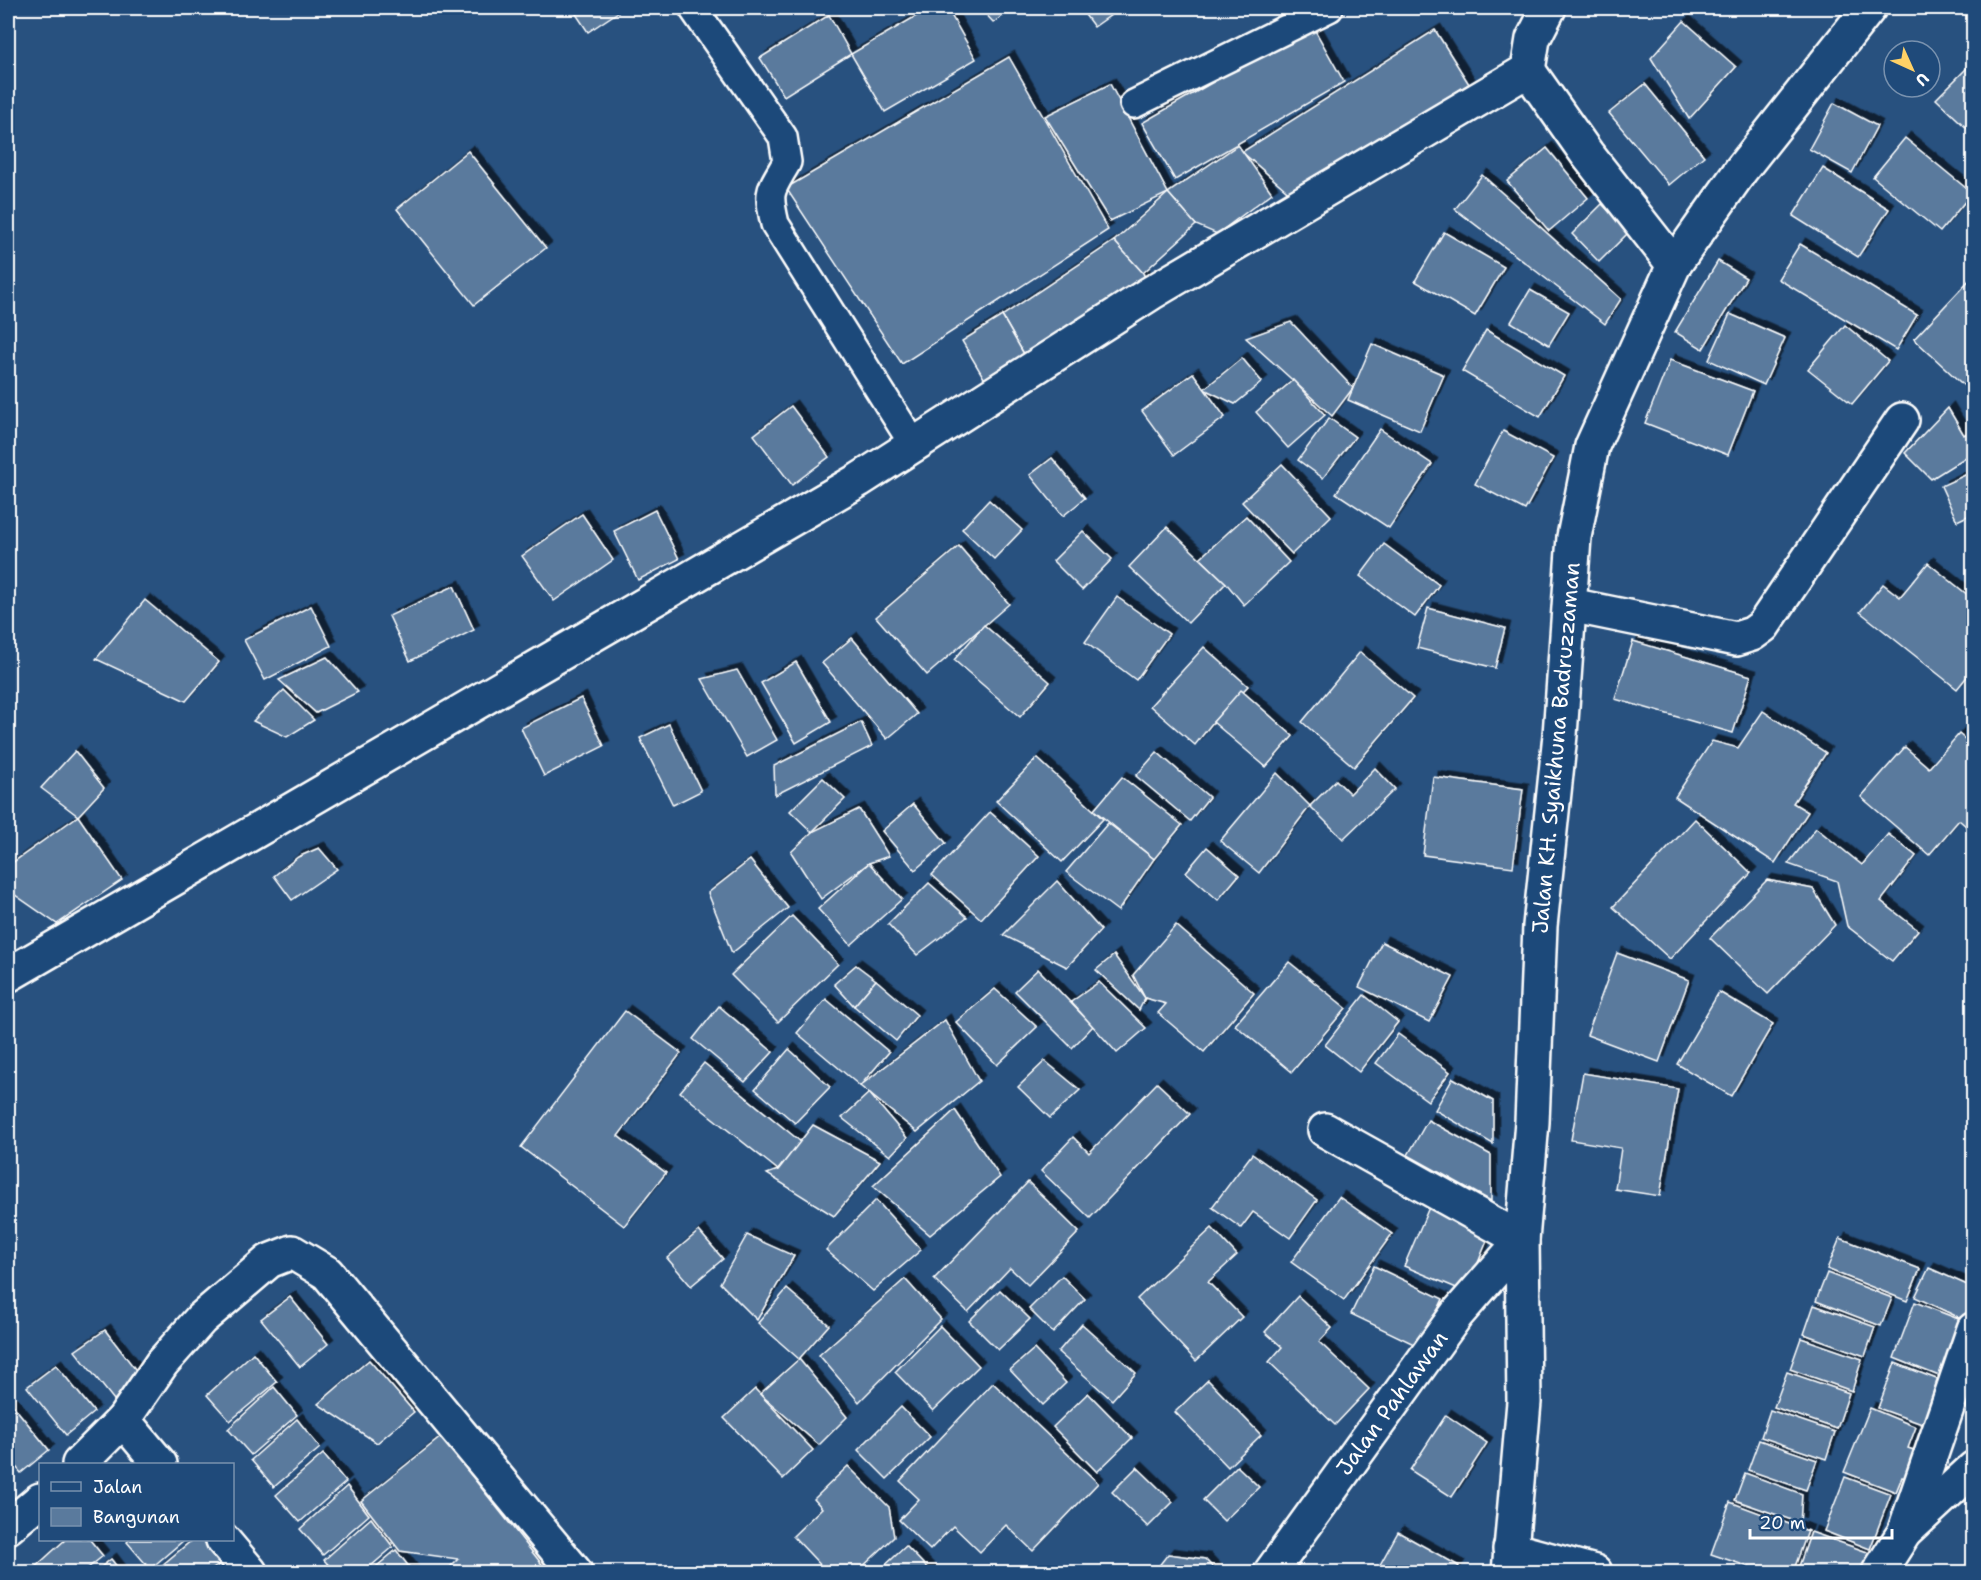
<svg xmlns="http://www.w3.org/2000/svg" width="1981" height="1580" font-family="'Shantell Sans',sans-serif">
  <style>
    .building { fill: #5a7a9d; stroke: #fff; stroke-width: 1.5; filter: url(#shadow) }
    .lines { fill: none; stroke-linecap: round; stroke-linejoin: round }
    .lane-casing { stroke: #fff; stroke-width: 32 }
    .street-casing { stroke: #fff; stroke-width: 38 }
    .secondary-casing { stroke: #fff; stroke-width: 38 }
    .lane { stroke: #1f4a7a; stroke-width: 27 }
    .street { stroke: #1f4a7a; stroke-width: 33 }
    .secondary { stroke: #1f4a7a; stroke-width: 33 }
    .labels { text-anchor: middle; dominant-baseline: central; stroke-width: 5; stroke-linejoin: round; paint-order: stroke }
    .street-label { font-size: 22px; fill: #fff; stroke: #1f4a7a }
  </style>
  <defs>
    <filter id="shadow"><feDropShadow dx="5.5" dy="-5.5" stdDeviation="0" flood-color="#0009"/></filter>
  </defs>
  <rect width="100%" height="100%" fill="#28517f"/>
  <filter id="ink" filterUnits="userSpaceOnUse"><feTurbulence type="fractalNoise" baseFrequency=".0167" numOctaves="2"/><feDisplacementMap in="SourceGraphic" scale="12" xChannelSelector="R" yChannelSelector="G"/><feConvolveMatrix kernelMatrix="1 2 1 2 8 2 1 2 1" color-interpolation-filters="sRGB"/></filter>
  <g filter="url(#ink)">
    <!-- building -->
    <g class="building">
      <polygon points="572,8 624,8 588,32"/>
      <polygon points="930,8 947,8 976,59 885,112 851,54"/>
      <polygon points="980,8 1011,8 994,23"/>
      <polygon points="1080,8 1121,8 1094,27"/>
      <polygon points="829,15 851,54 784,96 760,58"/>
      <polygon points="1684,21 1736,67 1689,119 1651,58"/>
      <polygon points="1312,25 1344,82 1175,180 1142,123"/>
      <polygon points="1435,30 1469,84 1293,196 1242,152"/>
      <polygon points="1009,57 1108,230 902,364 786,188"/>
      <polygon points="1974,61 1974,135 1936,99"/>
      <polygon points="1110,84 1168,193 1110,221 1045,116"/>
      <polygon points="1645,84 1704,156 1669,185 1609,113"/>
      <polygon points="1834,103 1877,126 1852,173 1809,149"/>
      <polygon points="1905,138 1972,193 1940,232 1873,177"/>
      <polygon points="1238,145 1272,193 1217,234 1196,225 1168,193"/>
      <polygon points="1547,148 1588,198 1549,231 1507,181"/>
      <polygon points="468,151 546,248 474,305 397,209"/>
      <polygon points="1823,168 1889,209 1858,257 1793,216"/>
      <polygon points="1482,175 1621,299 1605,324 1455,209"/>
      <polygon points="1168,193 1196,225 1143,273 1114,241"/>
      <polygon points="1602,204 1629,232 1599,262 1572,234"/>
      <polygon points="1444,232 1504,267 1475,316 1415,281"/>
      <polygon points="1114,241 1143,273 1151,293 1028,361 1002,316"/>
      <polygon points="1800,244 1917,315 1896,350 1778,279"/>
      <polygon points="1718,261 1746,278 1703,349 1675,332"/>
      <polygon points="1974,275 1974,395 1914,339"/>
      <polygon points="1530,290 1569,312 1549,345 1511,322"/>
      <polygon points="1730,314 1785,338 1764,385 1709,360"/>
      <polygon points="1002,316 1028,361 988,385 962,341"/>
      <polygon points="1291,322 1353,388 1332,416 1246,338"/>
      <polygon points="1845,325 1888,361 1852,404 1808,369"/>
      <polygon points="1486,330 1564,376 1540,417 1462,371"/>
      <polygon points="1372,344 1444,375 1420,431 1348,400"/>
      <polygon points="1242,358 1262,382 1235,404 1204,389"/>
      <polygon points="1670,360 1753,391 1728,455 1645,423"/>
      <polygon points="1193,373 1225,417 1174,455 1142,411"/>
      <polygon points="1293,380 1325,415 1288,448 1256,412"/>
      <polygon points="791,406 829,457 792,485 754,435"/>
      <polygon points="1948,408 1964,435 1974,429 1974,452 1931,479 1905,453"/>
      <polygon points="1329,418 1355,437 1323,478 1298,460"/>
      <polygon points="1380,429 1432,464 1389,528 1336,493"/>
      <polygon points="1503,431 1553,458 1525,510 1475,484"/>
      <polygon points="1052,458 1085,498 1063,516 1030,475"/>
      <polygon points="1282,464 1331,516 1292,554 1242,502"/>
      <polygon points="1974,471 1974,513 1957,521 1941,486"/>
      <polygon points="989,500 1022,530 994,559 962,529"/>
      <polygon points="655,510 679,559 638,580 614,531"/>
      <polygon points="582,514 613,560 554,601 522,556"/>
      <polygon points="1246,516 1289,562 1244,605 1226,583 1200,558"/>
      <polygon points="1167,527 1226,583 1188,623 1129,567"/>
      <polygon points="1083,531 1112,559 1082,590 1053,561"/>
      <polygon points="1384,544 1439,585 1415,617 1360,576"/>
      <polygon points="959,546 1009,604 927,675 876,617"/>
      <polygon points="1928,563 1974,600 1974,668 1957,689 1860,612 1883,584 1900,597"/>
      <polygon points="454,586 474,630 410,661 389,616"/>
      <polygon points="1117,597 1169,634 1136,680 1085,642"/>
      <polygon points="145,600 219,662 186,701 96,659"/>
      <polygon points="311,606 331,646 265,680 244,640"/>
      <polygon points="1428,608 1505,628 1495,668 1417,648"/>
      <polygon points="984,625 1050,682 1020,717 954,660"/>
      <polygon points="852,638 917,714 887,739 822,663"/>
      <polygon points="1633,641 1751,676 1733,733 1615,699"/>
      <polygon points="1204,647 1248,686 1213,722 1195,745 1150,706"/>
      <polygon points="1360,652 1413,698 1354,767 1302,722"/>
      <polygon points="327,657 358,692 316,713 279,680"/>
      <polygon points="796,662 831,722 796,743 761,683"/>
      <polygon points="737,670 777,740 747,757 702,679"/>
      <polygon points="284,690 314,720 287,737 253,721"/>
      <polygon points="1241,690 1293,736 1266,767 1213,722"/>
      <polygon points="581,698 604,746 544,776 521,728"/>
      <polygon points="1763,711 1826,753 1793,803 1808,812 1775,863 1675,797 1712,741 1738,748"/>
      <polygon points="861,722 872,746 775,795 774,766"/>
      <polygon points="669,724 701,791 673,805 640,738"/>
      <polygon points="1959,734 1974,747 1974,833 1959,820 1929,855 1861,797 1905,747 1929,768"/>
      <polygon points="75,751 104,788 78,816 41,788"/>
      <polygon points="1157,752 1209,797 1190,821 1136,776"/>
      <polygon points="1037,758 1103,819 1062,862 996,801"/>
      <polygon points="1375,768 1395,789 1343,839 1310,806 1336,780 1350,794"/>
      <polygon points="1277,773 1310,806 1259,873 1220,841"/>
      <polygon points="1122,777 1182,825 1154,859 1094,810"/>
      <polygon points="1433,777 1523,789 1513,867 1423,855"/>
      <polygon points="823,778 845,799 812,832 790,811"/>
      <polygon points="913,804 946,843 915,870 882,831"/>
      <polygon points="859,809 889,856 869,863 821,899 791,852 812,832"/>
      <polygon points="990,812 1039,856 981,919 932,875"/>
      <polygon points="78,816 122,880 57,924 8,890 8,866"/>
      <polygon points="1695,819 1751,873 1670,959 1613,907"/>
      <polygon points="1108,823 1154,859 1118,911 1066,872"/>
      <polygon points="1816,828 1862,865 1888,834 1916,856 1881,901 1918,930 1892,961 1847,926 1837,881 1788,864"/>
      <polygon points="1207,847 1239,875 1218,900 1186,872"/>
      <polygon points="319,848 337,869 292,900 274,876 298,857"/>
      <polygon points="750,860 788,908 732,953 708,893"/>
      <polygon points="869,863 902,899 851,945 818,909"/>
      <polygon points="1767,880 1813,889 1835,925 1768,994 1710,938"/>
      <polygon points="1057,881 1101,930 1067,967 1003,935"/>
      <polygon points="929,883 967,917 917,955 888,924"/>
      <polygon points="792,916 838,964 778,1022 731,975"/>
      <polygon points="1176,925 1254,993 1204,1052 1158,1013 1166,1004 1145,998 1133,975"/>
      <polygon points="1382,942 1453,977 1429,1022 1359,987"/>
      <polygon points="1617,953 1689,980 1659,1062 1587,1035"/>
      <polygon points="1114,955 1145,998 1139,1010 1096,970"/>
      <polygon points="1289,962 1346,1008 1292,1072 1235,1025"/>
      <polygon points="856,965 876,980 854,1006 834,984"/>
      <polygon points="1038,969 1093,1026 1072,1048 1015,991"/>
      <polygon points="876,980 917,1015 896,1041 854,1006"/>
      <polygon points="1099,982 1146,1028 1117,1053 1071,1002"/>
      <polygon points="995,989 1037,1027 997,1065 956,1022"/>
      <polygon points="1719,992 1773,1024 1731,1096 1677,1064"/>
      <polygon points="1364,995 1398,1022 1359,1072 1325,1045"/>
      <polygon points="826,999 889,1052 860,1086 797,1033"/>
      <polygon points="719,1006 773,1052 745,1082 693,1039"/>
      <polygon points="625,1011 681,1053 618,1136 666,1173 624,1226 521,1147"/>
      <polygon points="945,1020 979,1081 917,1132 860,1086"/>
      <polygon points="1398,1034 1450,1072 1428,1101 1376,1063"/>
      <polygon points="789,1049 830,1087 795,1123 755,1089"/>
      <polygon points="1045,1061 1080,1090 1050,1118 1018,1087"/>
      <polygon points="704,1063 801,1142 778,1170 680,1092"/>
      <polygon points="1583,1073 1678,1089 1660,1196 1615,1189 1621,1148 1571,1140"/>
      <polygon points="1453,1078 1493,1101 1493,1144 1435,1110"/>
      <polygon points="1157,1083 1190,1114 1090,1218 1041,1171 1073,1137 1089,1153"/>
      <polygon points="869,1093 907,1138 890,1156 842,1118"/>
      <polygon points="955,1110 1000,1177 930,1235 873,1186"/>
      <polygon points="1428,1120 1491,1155 1491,1201 1408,1155"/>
      <polygon points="813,1125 880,1161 834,1216 767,1174 778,1170"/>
      <polygon points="1252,1154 1317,1200 1290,1238 1253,1212 1241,1228 1212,1207"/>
      <polygon points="1028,1182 1079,1232 1028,1285 1010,1268 968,1312 934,1279"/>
      <polygon points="1339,1197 1392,1234 1344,1300 1291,1262"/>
      <polygon points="876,1200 921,1250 873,1291 826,1250"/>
      <polygon points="1430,1205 1491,1231 1466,1292 1404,1266"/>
      <polygon points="1212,1228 1237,1255 1208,1282 1242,1317 1196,1361 1137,1299"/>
      <polygon points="699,1231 723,1259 691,1286 667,1258"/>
      <polygon points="747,1235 794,1256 757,1320 720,1283"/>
      <polygon points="1840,1238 1920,1269 1907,1301 1827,1269"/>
      <polygon points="1374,1266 1443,1299 1420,1347 1351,1314"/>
      <polygon points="1929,1268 1974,1288 1971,1323 1915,1297"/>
      <polygon points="1827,1273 1892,1298 1881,1326 1816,1301"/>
      <polygon points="1062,1276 1085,1299 1053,1333 1029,1309"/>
      <polygon points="905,1279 941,1319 859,1402 819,1355"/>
      <polygon points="787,1289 829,1325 799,1359 758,1323"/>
      <polygon points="1000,1290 1030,1319 998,1350 969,1321"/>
      <polygon points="1298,1296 1332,1328 1319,1342 1369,1389 1335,1425 1269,1362 1282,1347 1265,1332"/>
      <polygon points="290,1297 328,1344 300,1367 261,1319"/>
      <polygon points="1915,1302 1966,1322 1944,1378 1894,1358"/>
      <polygon points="1814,1305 1875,1327 1865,1356 1804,1334"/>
      <polygon points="1082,1324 1136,1373 1112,1400 1058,1352"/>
      <polygon points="940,1326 979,1366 933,1411 895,1372"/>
      <polygon points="105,1330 142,1378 114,1400 75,1351"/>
      <polygon points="1801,1338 1862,1359 1852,1391 1790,1369"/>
      <polygon points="1034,1349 1066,1383 1043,1405 1010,1370"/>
      <polygon points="253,1353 277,1382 230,1421 207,1395"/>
      <polygon points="799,1359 847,1417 819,1445 760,1394"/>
      <polygon points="369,1360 414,1412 377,1443 318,1404"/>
      <polygon points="1895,1363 1939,1380 1935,1392 1944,1398 1933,1428 1878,1408"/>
      <polygon points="56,1365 94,1412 66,1435 27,1387"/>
      <polygon points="1787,1372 1849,1393 1837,1429 1774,1407"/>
      <polygon points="1208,1380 1261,1435 1228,1467 1175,1412"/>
      <polygon points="993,1383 1098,1483 1033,1551 1006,1525 980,1552 953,1526 930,1550 899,1520 919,1499 900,1481"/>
      <polygon points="274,1387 297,1415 251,1455 228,1429"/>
      <polygon points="755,1389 813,1450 783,1479 724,1418"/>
      <polygon points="1088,1393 1132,1438 1097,1472 1053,1427"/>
      <polygon points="11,1403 49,1450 21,1473 8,1457 8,1405"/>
      <polygon points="901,1407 930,1437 887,1479 858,1450"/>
      <polygon points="1870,1408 1916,1427 1908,1448 1922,1453 1911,1480 1902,1477 1896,1492 1844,1472"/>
      <polygon points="1770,1410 1835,1432 1826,1459 1761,1437"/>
      <polygon points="1446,1415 1487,1443 1452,1497 1410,1470"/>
      <polygon points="297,1419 320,1448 274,1487 251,1460"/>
      <polygon points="441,1437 548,1572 445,1572 458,1559 400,1551 361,1501"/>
      <polygon points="1759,1440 1817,1460 1806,1490 1748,1470"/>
      <polygon points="323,1454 346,1482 300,1522 276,1495"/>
      <polygon points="848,1466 889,1507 894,1537 857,1572 827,1572 793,1536 822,1508 814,1499"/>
      <polygon points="1237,1466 1259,1487 1224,1521 1203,1500"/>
      <polygon points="1137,1467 1173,1502 1148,1527 1112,1492"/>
      <polygon points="1745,1473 1802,1494 1800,1523 1735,1500"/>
      <polygon points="1845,1477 1891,1494 1870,1549 1824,1531"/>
      <polygon points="347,1486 369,1515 323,1555 300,1529"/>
      <polygon points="1730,1502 1808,1531 1793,1572 1764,1572 1711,1554"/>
      <polygon points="371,1518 393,1547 364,1572 335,1572 324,1560"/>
      <polygon points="1398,1532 1459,1566 1455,1572 1376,1572"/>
      <polygon points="1811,1532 1870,1553 1864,1572 1797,1572"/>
      <polygon points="65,1540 90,1540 103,1556 83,1572 36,1572 33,1569"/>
      <polygon points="129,1540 184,1540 150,1569 127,1542"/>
      <polygon points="192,1540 203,1540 221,1563 209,1572 154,1572"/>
      <polygon points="906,1546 931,1572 878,1572"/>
      <polygon points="396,1550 413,1572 370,1572"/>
      <polygon points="1168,1554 1205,1559 1217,1572 1154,1572"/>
      <polygon points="111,1559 121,1572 95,1572"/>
    </g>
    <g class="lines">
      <defs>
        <g id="lane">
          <path d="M693 8 783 137 787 162C770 192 767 190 775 224L914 445"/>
          <polyline points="1134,104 1329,8"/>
        </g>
        <g id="street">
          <polyline points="1528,70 1587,154 1674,265"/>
          <polyline points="1570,605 1736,639 1752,634 1763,626 1902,420"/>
          <polyline points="8,975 859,480 1151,293 1528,70 1533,39 1549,8"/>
          <polyline points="123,1420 160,1464"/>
          <polyline points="79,1464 123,1420 162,1363 201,1319 269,1261 292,1252 327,1273 575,1572"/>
          <polyline points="8,1527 40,1500"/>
          <polyline points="1907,1530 1974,1468"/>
          <polyline points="223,1540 250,1572"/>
          <polyline points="1510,1549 1595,1572"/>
          <polyline points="1271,1572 1457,1314 1522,1240 1325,1130"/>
          <polyline points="1879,1572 1904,1533 1974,1329"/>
        </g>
        <polyline id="secondary" points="1509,1572 1524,1402 1522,1240 1532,1122 1540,926 1560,735 1574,537 1592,446 1674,265 1741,170 1869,8"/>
      </defs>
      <!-- lane casing -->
      <use href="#lane" class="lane-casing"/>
      <!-- street casing -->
      <use href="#street" class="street-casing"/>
      <!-- secondary casing -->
      <use href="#secondary" class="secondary-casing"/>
      <!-- lane -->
      <use href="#lane" class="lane"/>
      <!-- street -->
      <use href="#street" class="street"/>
      <!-- secondary -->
      <use href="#secondary" class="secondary"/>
    </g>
  </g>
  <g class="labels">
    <!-- street labels -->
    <g class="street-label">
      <text transform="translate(1556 748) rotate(-85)">Jalan KH. Syaikhuna Badruzzaman</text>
      <text transform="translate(1392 1403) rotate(-54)">Jalan Pahlawan</text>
    </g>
  </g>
  <!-- margin -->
  <rect width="1981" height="1580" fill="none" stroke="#1f4a7a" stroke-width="30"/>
  <rect x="15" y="15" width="1951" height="1550" fill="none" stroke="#fff" stroke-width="2" filter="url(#ink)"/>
  <!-- legend -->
  <rect x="39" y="1463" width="195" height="78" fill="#1f4a7a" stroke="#7992af" stroke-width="1.5"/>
  <rect x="51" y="1482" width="30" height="9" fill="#1f4a7a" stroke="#7992af" stroke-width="1.5"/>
  <text x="93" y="1493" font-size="18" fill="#ffffff">Jalan</text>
  <rect x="51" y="1508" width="30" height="18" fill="#5a7a9d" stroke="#7992af" stroke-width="1.5"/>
  <text x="93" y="1523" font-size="18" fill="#ffffff">Bangunan</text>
  <!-- north arrow -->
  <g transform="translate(1912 69) rotate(135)"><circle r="28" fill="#1f4a7a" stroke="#7992af" stroke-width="1.5"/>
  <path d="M0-4.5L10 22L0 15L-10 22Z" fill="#ffd166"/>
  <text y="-9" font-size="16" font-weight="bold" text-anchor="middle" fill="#ffffff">U</text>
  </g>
  <!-- scale -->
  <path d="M1750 1529v9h142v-9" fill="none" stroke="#ffffff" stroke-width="3"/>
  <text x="1759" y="1529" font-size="18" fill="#ffffff" stroke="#1f4a7a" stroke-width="4.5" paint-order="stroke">20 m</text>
</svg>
